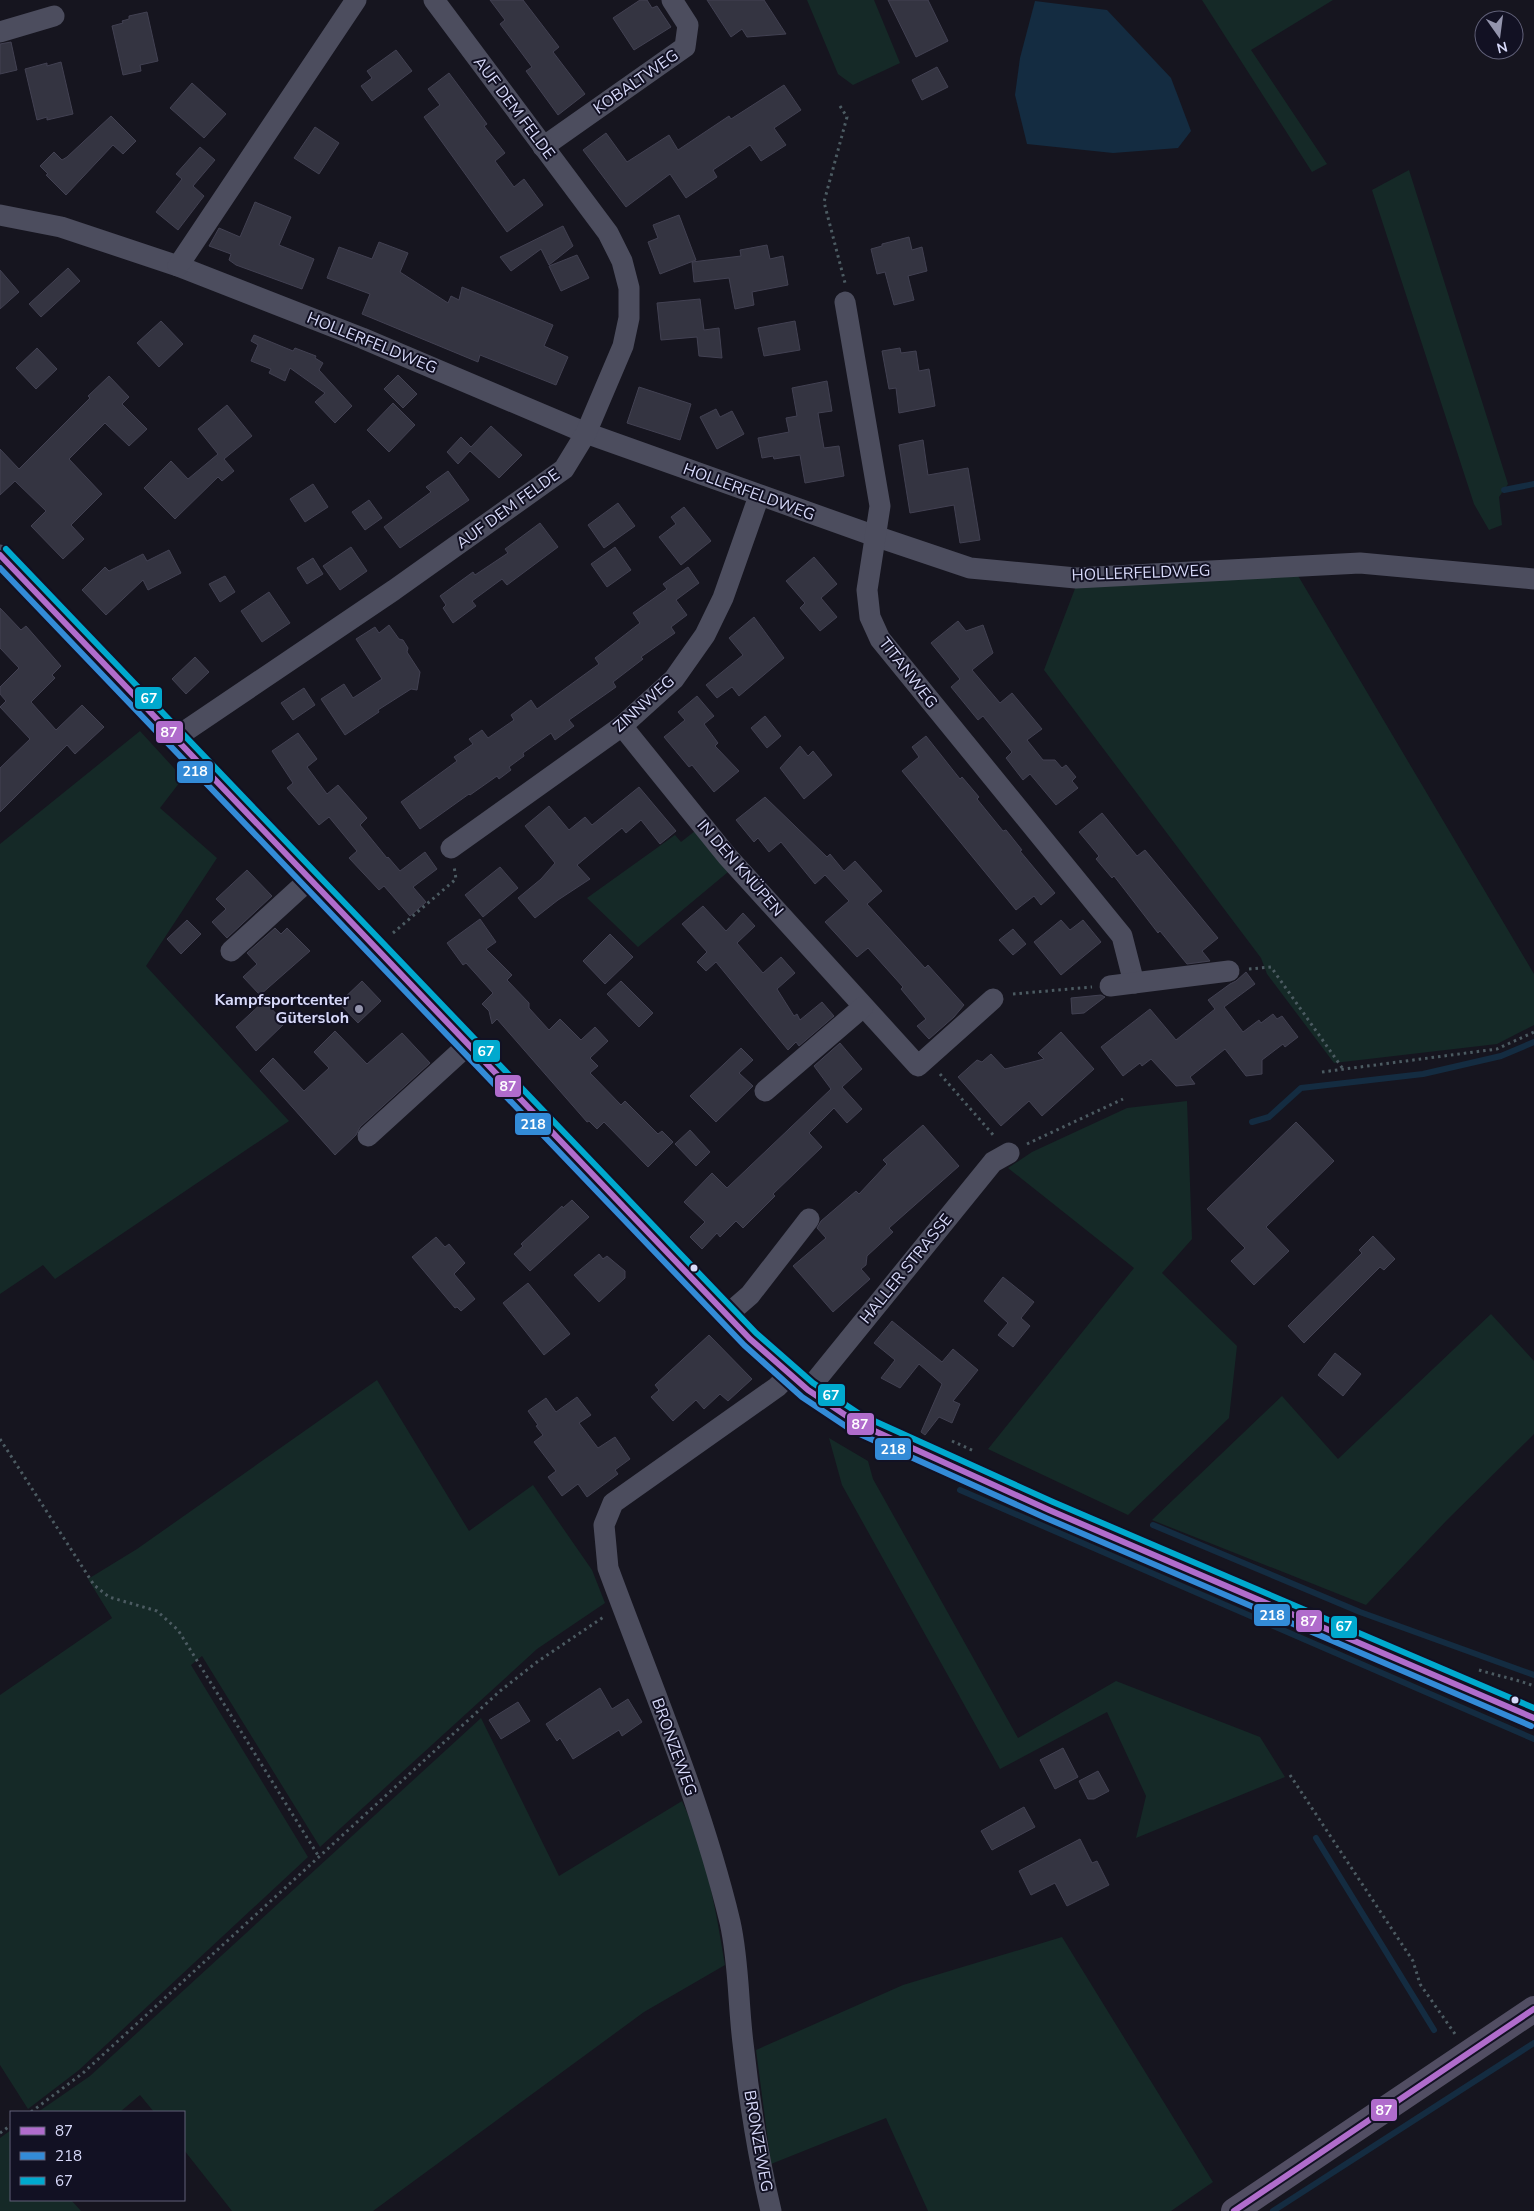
<svg xmlns="http://www.w3.org/2000/svg" width="1534" height="2211" font-family="'Nunito Sans',sans-serif">
  <style>
    .green { fill: #152927 }
    .water { fill: #142c41 }
    .lines { fill: none; stroke-linecap: round; stroke-linejoin: round }
    .stream { stroke: #142c41; stroke-width: 6 }
    .building { fill: #343441; stroke: #424152 }
    .path { stroke: #4c5b62; stroke-width: 3; stroke-dasharray: 2.5 4; stroke-linecap: butt }
    .minor { stroke: #4c4d5e; stroke-width: 21 }
    .major { stroke: #524e63; stroke-width: 26 }
    .bus-1-casing { stroke: #121123; stroke-width: 10 }
    .bus-2-casing { stroke: #121123; stroke-width: 10 }
    .bus-3-casing { stroke: #121123; stroke-width: 10 }
    .bus-1 { stroke: #b06ccc; stroke-width: 6 }
    .bus-2 { stroke: #338bd7; stroke-width: 6 }
    .bus-3 { stroke: #00a9ce; stroke-width: 6 }
    .poi-dot { fill: #9495ad; stroke: #121123; stroke-width: 2 }
    .bus-dot { fill: #d8dafa; stroke: #121123; stroke-width: 2 }
    .labels { text-anchor: middle; dominant-baseline: central; stroke-width: 4; stroke-linejoin: round; paint-order: stroke }
    .street-label { font-size: 16px; fill: #d8dafa; stroke: #121123 }
    .poi-label { font-size: 16px; font-weight: bold; fill: #d8dafa; stroke: #121123; text-anchor: end }
    .line-badge { stroke: #121123; stroke-width: 2 }
    .badge-label { font-size: 14px; text-anchor: middle; font-weight: bold; fill: #fff }
  </style>
  <rect width="100%" height="100%" fill="#16151f"/>
  <!-- green -->
  <g class="green">
    <polygon points="807,0 874,0 900,63 853,85 838,74"/>
    <polygon points="1202,0 1333,0 1251,50 1327,164 1312,172"/>
    <polygon points="1409,170 1508,484 1499,497 1502,525 1489,530 1474,504 1372,190"/>
    <polygon points="1297,574 1534,974 1534,1025 1497,1044 1334,1063 1267,974 1261,958 1044,670 1076,586"/>
    <polygon points="140,731 183,778 160,808 217,858 146,966 289,1121 55,1279 43,1265 0,1294 0,844"/>
    <polygon points="695,831 728,872 638,947 587,898 675,835 681,842"/>
    <polygon points="1187,1101 1192,1239 1162,1273 1237,1346 1229,1418 1128,1515 988,1449 1134,1268 1008,1168 1032,1152 1127,1108"/>
    <polygon points="1491,1314 1534,1361 1534,1434 1447,1520 1366,1605 1152,1520 1282,1396 1338,1459"/>
    <polygon points="377,1380 469,1531 533,1485 592,1570 605,1603 537,1649 320,1847 202,1656 191,1665 308,1857 79,2070 28,2109 0,2065 0,1695 112,1618 88,1579 137,1549"/>
    <polygon points="829,1438 868,1461 873,1479 1018,1738 1116,1681 1260,1737 1285,1777 1136,1838 1146,1796 1107,1712 1000,1769 842,1485"/>
    <path d="M481 1718 559 1876 682 1801C706 1852 716 1910 725 1965L644 2012 373 2211H232L184 2150V2112H154L140 2095 120 2112H38L90 2076Z"/>
    <polygon points="1062,1937 1213,2182 1171,2211 928,2211 886,2118 771,2164 756,2050 903,1985"/>
    <polygon points="11,2130 11,2200 71,2200 81,2211 0,2211 0,2138"/>
  </g>
  <!-- water -->
  <polygon class="water" points="1035,1 1107,10 1171,78 1191,131 1178,148 1113,153 1027,144 1015,95 1020,58"/>
  <g class="lines">
    <!-- stream -->
    <g class="stream">
      <polyline points="1504,490 1534,484"/>
      <polyline points="1252,1122 1269,1117 1301,1088 1423,1074 1501,1056 1534,1042"/>
      <polyline points="960,1490 1534,1739"/>
      <polyline points="1153,1525 1360,1612 1534,1675"/>
      <polyline points="1316,1838 1434,2030"/>
      <polyline points="1273,2211 1534,2043"/>
    </g>
  </g>
  <!-- building -->
  <g class="building">
    <polygon points="490,0 523,0 559,47 553,52 585,94 558,115 526,71 532,67 500,24 505,20"/>
    <polygon points="640,0 647,0 652,8 657,6 671,27 634,50 613,18"/>
    <polygon points="707,0 764,0 786,34 747,37 742,29 731,37"/>
    <polygon points="888,0 928,0 948,41 916,57"/>
    <polygon points="147,12 158,61 140,65 141,71 123,75 112,26 123,23 122,21 129,19 129,16"/>
    <polygon points="11,42 17,70 0,74 0,44"/>
    <polygon points="396,50 412,71 372,101 361,86 372,78 367,71"/>
    <polygon points="61,62 73,114 47,120 47,117 37,120 25,69 47,63 47,66"/>
    <polygon points="937,67 948,87 922,100 912,80"/>
    <polygon points="449,73 487,124 484,126 505,153 495,161 514,187 524,179 543,205 507,232 424,117 440,105 428,89"/>
    <polygon points="192,83 226,114 204,138 170,108"/>
    <polygon points="784,85 801,110 774,128 786,145 761,161 750,145 713,170 717,177 686,198 670,174 626,207 583,150 606,133 627,162 669,135 678,150 729,116 731,119"/>
    <polygon points="111,116 136,141 123,154 113,145 66,195 46,175 48,174 40,166 54,152 62,160 67,157"/>
    <polygon points="315,127 339,143 319,174 294,158"/>
    <polygon points="200,147 215,160 193,186 204,196 178,230 156,212 182,179 176,174"/>
    <polygon points="255,202 291,217 279,245 314,259 302,289 236,265 229,260 231,254 209,246 219,228 240,237"/>
    <polygon points="679,215 696,260 660,274 648,242 658,238 653,225"/>
    <polygon points="563,226 573,246 549,265 541,249 511,271 500,257"/>
    <polygon points="909,237 912,250 922,247 927,271 908,276 914,300 894,305 885,272 877,274 871,249 882,246 882,244"/>
    <polygon points="379,242 408,253 400,272 448,303 451,296 459,300 462,287 553,325 544,346 568,357 556,385 480,355 478,362 362,314 370,294 327,278 339,247 372,259"/>
    <polygon points="767,245 770,259 783,256 788,285 752,292 754,305 735,309 729,278 694,282 692,262 741,256 740,250"/>
    <polygon points="577,255 589,278 561,291 549,266"/>
    <polygon points="68,268 80,281 41,317 29,304"/>
    <polygon points="0,270 19,292 0,309"/>
    <polygon points="700,299 704,330 719,328 722,358 699,356 697,337 661,340 657,303"/>
    <polygon points="161,321 183,344 159,367 137,343"/>
    <polygon points="795,321 800,350 764,356 758,328"/>
    <polygon points="254,335 293,351 295,348 316,356 315,358 323,363 319,370 352,406 335,423 315,402 325,393 290,368 285,381 269,373 271,369 251,361 258,345 251,341"/>
    <polygon points="37,348 57,369 36,389 16,368"/>
    <polygon points="900,348 901,353 916,351 919,371 929,369 935,406 899,413 896,388 889,389 882,351"/>
    <polygon points="398,375 417,394 403,408 384,389"/>
    <polygon points="109,376 129,397 122,404 147,429 129,446 105,423 69,459 102,494 71,525 84,539 63,559 31,526 46,511 15,481 0,495 0,449 19,469 90,398 88,396"/>
    <polygon points="827,381 832,411 818,413 824,448 839,446 844,476 805,483 800,455 774,459 773,456 762,458 758,438 789,432 786,418 797,416 792,388"/>
    <polygon points="639,387 691,404 680,440 627,423"/>
    <polygon points="393,403 415,425 389,452 367,430"/>
    <polygon points="227,405 252,436 224,459 234,471 222,481 218,477 175,519 144,488 171,461 188,479 218,454 198,429"/>
    <polygon points="716,409 720,417 732,411 744,434 717,449 700,417"/>
    <polygon points="491,426 522,455 499,478 470,451 458,464 447,452 461,437 471,447"/>
    <polygon points="923,440 928,475 968,468 980,540 960,543 954,505 910,513 899,445"/>
    <polygon points="448,471 469,500 400,548 384,527 431,492 426,487"/>
    <polygon points="313,484 328,507 305,522 290,499"/>
    <polygon points="369,500 382,518 365,530 352,512"/>
    <polygon points="618,503 635,526 604,548 588,525"/>
    <polygon points="684,507 711,541 681,565 659,537 676,524 671,517"/>
    <polygon points="540,523 558,547 507,585 502,579 472,601 476,606 453,623 443,608 446,605 440,596 473,572 475,575 508,553 505,549"/>
    <polygon points="351,547 367,571 340,590 323,566"/>
    <polygon points="615,547 631,570 607,587 591,564"/>
    <polygon points="169,550 181,573 148,590 143,580 106,615 82,590 105,567 109,571 143,554 147,561"/>
    <polygon points="814,557 837,584 821,598 837,617 820,631 800,608 805,603 786,581"/>
    <polygon points="313,558 323,574 307,584 297,568"/>
    <polygon points="688,567 699,583 676,600 687,615 671,627 675,633 641,657 643,659 613,682 616,687 569,720 574,726 555,740 551,733 523,753 524,756 509,767 511,770 499,779 497,776 470,795 469,794 420,829 401,802 457,761 454,757 473,744 469,739 482,730 488,738 514,720 511,715 531,700 537,709 599,664 595,658 640,623 633,613 667,589 663,584"/>
    <polygon points="225,576 235,592 220,602 209,584"/>
    <polygon points="269,592 290,623 262,642 241,611"/>
    <polygon points="0,608 21,630 26,626 61,666 52,675 55,678 31,702 56,730 82,705 104,727 75,754 67,745 0,812 0,768 30,739 0,707 6,701 0,694 0,687 19,668 0,648"/>
    <polygon points="754,617 784,658 739,696 732,687 717,698 706,685 743,655 729,638"/>
    <polygon points="958,621 966,631 983,625 993,653 972,670 1000,703 1012,693 1042,729 1027,740 1043,760 1055,760 1062,768 1066,765 1076,777 1072,781 1078,788 1056,805 1030,774 1023,780 1006,758 1012,752 983,716 978,720 951,687 960,679 931,643"/>
    <polygon points="389,625 399,639 403,640 408,648 407,652 420,672 417,690 411,689 378,710 379,712 345,735 321,699 344,684 353,698 382,679 356,639 375,627 379,633"/>
    <polygon points="195,657 209,672 186,694 172,679"/>
    <polygon points="304,688 315,705 293,720 281,703"/>
    <polygon points="697,696 714,716 704,724 718,743 715,746 739,771 714,792 692,765 689,767 664,737 685,720 678,712"/>
    <polygon points="765,716 781,736 767,748 751,728"/>
    <polygon points="298,733 317,759 307,767 327,794 338,785 367,818 360,825 387,858 388,857 400,871 425,852 437,869 413,887 426,902 410,916 384,886 379,890 349,858 357,851 329,817 319,825 287,788 293,783 272,751"/>
    <polygon points="926,736 960,779 962,777 979,797 977,799 1003,831 1006,830 1022,850 1020,851 1055,893 1041,905 1034,896 1016,910 902,771 919,757 912,747"/>
    <polygon points="800,746 808,756 813,751 832,775 804,799 780,768"/>
    <polygon points="639,787 676,831 660,844 641,820 626,833 622,828 577,865 590,879 558,900 535,918 518,898 541,879 555,863 525,826 549,806 569,830 585,817 592,825"/>
    <polygon points="765,797 827,857 830,854 844,871 855,861 882,891 867,904 925,968 928,965 964,1005 954,1017 929,1039 917,1026 926,1019 901,989 903,987 868,948 857,957 825,922 849,901 825,875 815,884 781,842 769,852 758,838 754,842 736,820"/>
    <polygon points="1102,813 1137,856 1145,850 1218,938 1202,951 1210,961 1187,964 1160,931 1158,933 1114,876 1112,878 1096,859 1099,856 1079,832"/>
    <polygon points="500,867 518,888 483,917 465,895"/>
    <polygon points="247,870 272,896 227,938 212,922 226,909 216,899"/>
    <polygon points="703,906 726,931 743,913 755,926 737,943 763,973 781,957 795,973 777,989 794,1016 797,1014 800,1020 822,1002 834,1016 799,1046 796,1042 788,1050 716,962 706,971 697,962 707,952 682,924"/>
    <polygon points="480,919 496,942 486,949 512,975 507,980 529,1003 529,1008 549,1030 560,1019 581,1040 595,1027 608,1041 590,1058 598,1066 590,1073 621,1105 625,1101 658,1134 662,1131 673,1142 648,1167 604,1122 597,1129 589,1121 587,1122 497,1019 492,1024 489,1011 482,1004 493,993 466,963 463,965 447,943"/>
    <polygon points="187,920 201,934 181,954 167,939"/>
    <polygon points="1061,920 1070,930 1083,920 1101,942 1061,975 1034,942"/>
    <polygon points="275,928 281,934 287,928 310,951 260,995 243,977 257,964 247,953"/>
    <polygon points="1013,929 1026,944 1013,955 999,940"/>
    <polygon points="610,934 633,957 605,984 583,961"/>
    <polygon points="1246,972 1255,984 1224,1007 1243,1032 1259,1020 1261,1023 1273,1014 1277,1019 1282,1016 1298,1037 1285,1047 1283,1044 1262,1060 1262,1074 1246,1076 1225,1049 1190,1077 1195,1084 1176,1086 1151,1059 1142,1066 1140,1063 1123,1076 1101,1047 1150,1009 1176,1040 1215,1009 1208,1000 1230,984 1236,981"/>
    <polygon points="362,981 381,1001 358,1023 339,1003"/>
    <polygon points="621,981 653,1013 639,1027 607,994"/>
    <polygon points="1101,995 1105,997 1084,1013 1072,1014 1071,998"/>
    <polygon points="264,1001 285,1023 256,1051 236,1027"/>
    <polygon points="335,1031 367,1064 402,1033 430,1063 360,1127 356,1135 335,1155 260,1071 273,1058 304,1091 329,1068 314,1052"/>
    <polygon points="1061,1032 1094,1069 1042,1116 1029,1101 1001,1126 958,1077 977,1060 982,1062 991,1054 1005,1069 1044,1059 1038,1053"/>
    <polygon points="840,1043 862,1069 842,1087 862,1109 847,1123 834,1108 809,1133 822,1147 773,1194 775,1196 743,1228 736,1221 720,1237 717,1233 702,1249 690,1237 705,1222 684,1202 712,1173 727,1188 831,1089 814,1066"/>
    <polygon points="741,1048 753,1060 739,1073 753,1086 716,1122 690,1096"/>
    <polygon points="1296,1122 1334,1161 1266,1227 1289,1251 1254,1285 1231,1261 1245,1248 1207,1209"/>
    <polygon points="923,1125 959,1166 889,1228 893,1232 867,1256 866,1265 861,1269 870,1279 833,1312 793,1266 826,1238 817,1228 821,1221 856,1191 859,1194 887,1164 883,1160"/>
    <polygon points="690,1130 710,1152 696,1166 675,1144"/>
    <polygon points="572,1200 589,1217 530,1271 514,1254 523,1246 521,1244 562,1206 563,1208"/>
    <polygon points="1373,1236 1395,1259 1384,1270 1380,1267 1304,1343 1288,1326 1362,1253 1359,1250"/>
    <polygon points="436,1237 445,1247 449,1244 465,1263 454,1274 475,1299 461,1311 457,1307 455,1308 412,1257"/>
    <polygon points="599,1254 603,1259 607,1256 625,1271 625,1278 599,1302 574,1275"/>
    <polygon points="1003,1277 1034,1302 1021,1318 1030,1326 1013,1347 998,1335 1008,1323 984,1301"/>
    <polygon points="528,1283 570,1334 544,1355 503,1303"/>
    <polygon points="892,1321 942,1362 953,1349 978,1370 953,1401 960,1404 952,1423 939,1417 925,1435 921,1432 942,1384 919,1364 900,1388 881,1378 895,1360 874,1343"/>
    <polygon points="709,1335 752,1379 728,1401 720,1394 704,1409 696,1400 673,1421 651,1397 659,1390 655,1385"/>
    <polygon points="1335,1353 1361,1374 1343,1396 1318,1375"/>
    <polygon points="577,1397 591,1415 579,1423 598,1448 615,1437 630,1459 615,1470 618,1474 587,1497 578,1484 562,1496 548,1477 556,1471 534,1442 543,1435 536,1426 538,1425 528,1411 546,1398 556,1412"/>
    <polygon points="600,1688 612,1709 628,1699 642,1722 622,1736 619,1730 573,1759 560,1738 557,1741 546,1724"/>
    <polygon points="518,1702 530,1721 501,1739 489,1720"/>
    <polygon points="1063,1748 1078,1777 1055,1789 1040,1760"/>
    <polygon points="1098,1771 1109,1791 1094,1799 1088,1799 1079,1781"/>
    <polygon points="1024,1807 1035,1827 992,1850 981,1831"/>
    <polygon points="1080,1839 1092,1863 1097,1861 1109,1885 1067,1906 1055,1883 1031,1895 1019,1871"/>
  </g>
  <g class="lines">
    <!-- path -->
    <g class="path">
      <polyline points="840,106 847,117 824,202 845,283"/>
      <polyline points="393,933 456,879 454,866"/>
      <polyline points="1249,969 1271,967 1343,1069"/>
      <polyline points="1013,994 1092,987"/>
      <polyline points="1322,1072 1497,1049 1534,1032"/>
      <polyline points="940,1074 995,1137"/>
      <polyline points="1027,1144 1123,1099"/>
      <polyline points="0,1439 94,1585 109,1597 157,1611 178,1630 319,1857"/>
      <polyline points="952,1441 974,1451"/>
      <path d="M1479 1670C1498 1676 1516 1679 1534 1686"/>
      <polyline points="1290,1775 1413,1961 1420,1984 1455,2034"/>
      <polyline points="31,2112 83,2073 500,1691 537,1662 605,1616"/>
      <polyline points="0,2133 11,2125"/>
    </g>
    <!-- minor -->
    <g class="minor">
      <polyline points="0,32 54,16"/>
      <polyline points="543,147 685,47 688,25 672,0"/>
      <polyline points="0,215 61,227 178,266 362,338 586,433 875,536 970,568 1076,578 1360,563 1534,579"/>
      <polyline points="178,266 356,0"/>
      <polyline points="845,302 880,506 867,590 870,617 880,639 1122,936 1134,983"/>
      <polyline points="0,555 377,947 750,1339 808,1390 857,1423 1049,1510 1534,1718"/>
      <polyline points="622,726 727,856 918,1066 993,999"/>
      <polyline points="175,738 394,590 564,469 586,433 623,346 629,318 629,288 622,261 608,233 434,0"/>
      <polyline points="451,848 622,726 674,679 705,635 723,598 759,496"/>
      <polyline points="231,951 311,878"/>
      <polyline points="1110,986 1229,971"/>
      <polyline points="765,1091 863,1007"/>
      <polyline points="368,1136 469,1044"/>
      <polyline points="727,1315 750,1295 809,1219"/>
      <polyline points="808,1390 993,1162 1009,1153"/>
      <path d="M771 2211C758 2156 749 2099 743 2043 738 2003 739 1962 730 1922 701 1801 651 1685 608 1568L604 1525 613 1503 777 1387 789 1375"/>
    </g>
    <!-- major -->
    <polyline class="major" points="1234,2211 1534,2009"/>
    <defs>
      <g id="bus-1">
        <polyline points="0,555 750,1339 808,1390 857,1423 1049,1510 1534,1718"/>
        <polyline points="1234,2211 1534,2009"/>
      </g>
      <polyline id="bus-2" points="0,568 744,1345 802,1397 853,1431 1046,1518 1531,1726"/>
      <polyline id="bus-3" points="6,549 756,1333 813,1383 861,1415 1053,1502 1534,1708"/>
    </defs>
    <!-- bus-1 casing -->
    <use href="#bus-1" class="bus-1-casing"/>
    <!-- bus-2 casing -->
    <use href="#bus-2" class="bus-2-casing"/>
    <!-- bus-3 casing -->
    <use href="#bus-3" class="bus-3-casing"/>
    <!-- bus-1 -->
    <use href="#bus-1" class="bus-1"/>
    <!-- bus-2 -->
    <use href="#bus-2" class="bus-2"/>
    <!-- bus-3 -->
    <use href="#bus-3" class="bus-3"/>
  </g>
  <!-- markers -->
  <circle class="poi-dot" cx="359" cy="1009" r="5"/>
  <g class="bus-dot">
    <circle cx="694" cy="1268" r="4.5"/>
    <circle cx="1515" cy="1700" r="4.5"/>
  </g>
  <g class="labels">
    <!-- street labels -->
    <g class="street-label">
      <text transform="translate(636 82) rotate(-35)">KOBALTWEG</text>
      <text transform="translate(514 108) rotate(53)">AUF DEM FELDE</text>
      <text transform="translate(372 343) rotate(22)">HOLLERFELDWEG</text>
      <text transform="translate(749 492) rotate(20)">HOLLERFELDWEG</text>
      <text transform="translate(508 509) rotate(-36)">AUF DEM FELDE</text>
      <text transform="translate(1141 573) rotate(-2)">HOLLERFELDWEG</text>
      <text transform="translate(908 673) rotate(52)">TITANWEG</text>
      <text transform="translate(644 704) rotate(-42)">ZINNWEG</text>
      <text transform="translate(740 868) rotate(49)">IN DEN KNÜPEN</text>
      <text transform="translate(906 1269) rotate(-51)">HALLER STRASSE</text>
      <text transform="translate(674 1747) rotate(70)">BRONZEWEG</text>
      <text transform="translate(758 2141) rotate(80)">BRONZEWEG</text>
    </g>
    <!-- poi labels -->
    <g class="poi-label">
      <text x="349" y="1000">Kampfsportcenter<tspan x="349" dy="18">Gütersloh</tspan></text>
    </g>
  </g>
  <g class="line-badge">
    <rect x="134" y="686" width="29" height="24" rx="5" fill="#00a9ce"/>
    <rect x="155" y="720" width="29" height="24" rx="5" fill="#b06ccc"/>
    <rect x="176" y="760" width="38" height="24" rx="5" fill="#338bd7"/>
    <rect x="472" y="1039" width="29" height="24" rx="5" fill="#00a9ce"/>
    <rect x="494" y="1074" width="28" height="24" rx="5" fill="#b06ccc"/>
    <rect x="514" y="1112" width="38" height="24" rx="5" fill="#338bd7"/>
    <rect x="817" y="1383" width="29" height="24" rx="5" fill="#00a9ce"/>
    <rect x="846" y="1412" width="29" height="24" rx="5" fill="#b06ccc"/>
    <rect x="874" y="1437" width="38" height="24" rx="5" fill="#338bd7"/>
    <rect x="1253" y="1603" width="38" height="24" rx="5" fill="#338bd7"/>
    <rect x="1295" y="1609" width="28" height="24" rx="5" fill="#b06ccc"/>
    <rect x="1330" y="1615" width="28" height="24" rx="5" fill="#00a9ce"/>
    <rect x="1370" y="2098" width="28" height="24" rx="5" fill="#b06ccc"/>
  </g>
  <g class="badge-label">
    <text x="149" y="703">67</text>
    <text x="169" y="737">87</text>
    <text x="195" y="776">218</text>
    <text x="486" y="1056">67</text>
    <text x="508" y="1091">87</text>
    <text x="533" y="1129">218</text>
    <text x="831" y="1400">67</text>
    <text x="860" y="1429">87</text>
    <text x="893" y="1454">218</text>
    <text x="1272" y="1620">218</text>
    <text x="1309" y="1626">87</text>
    <text x="1344" y="1631">67</text>
    <text x="1384" y="2115">87</text>
  </g>
  <!-- legend -->
  <rect x="10" y="2111" width="175" height="90" fill="#121123" stroke="#616179"/>
  <rect x="20" y="2127" width="25" height="8" fill="#b06ccc" stroke="#616179"/>
  <text x="55" y="2136" font-size="15" fill="#d8dafa">87</text>
  <rect x="20" y="2152" width="25" height="8" fill="#338bd7" stroke="#616179"/>
  <text x="55" y="2161" font-size="15" fill="#d8dafa">218</text>
  <rect x="20" y="2177" width="25" height="8" fill="#00a9ce" stroke="#616179"/>
  <text x="55" y="2186" font-size="15" fill="#d8dafa">67</text>
  <!-- north arrow -->
  <g transform="translate(1499 35) rotate(166)"><circle r="24" fill="#121123" stroke="#616179"/>
  <path d="M0-4L9 19L0 12L-9 19Z" fill="#9495ad"/>
  <text y="-8" font-size="14" font-weight="bold" text-anchor="middle" fill="#d8dafa">N</text>
  </g>
</svg>
